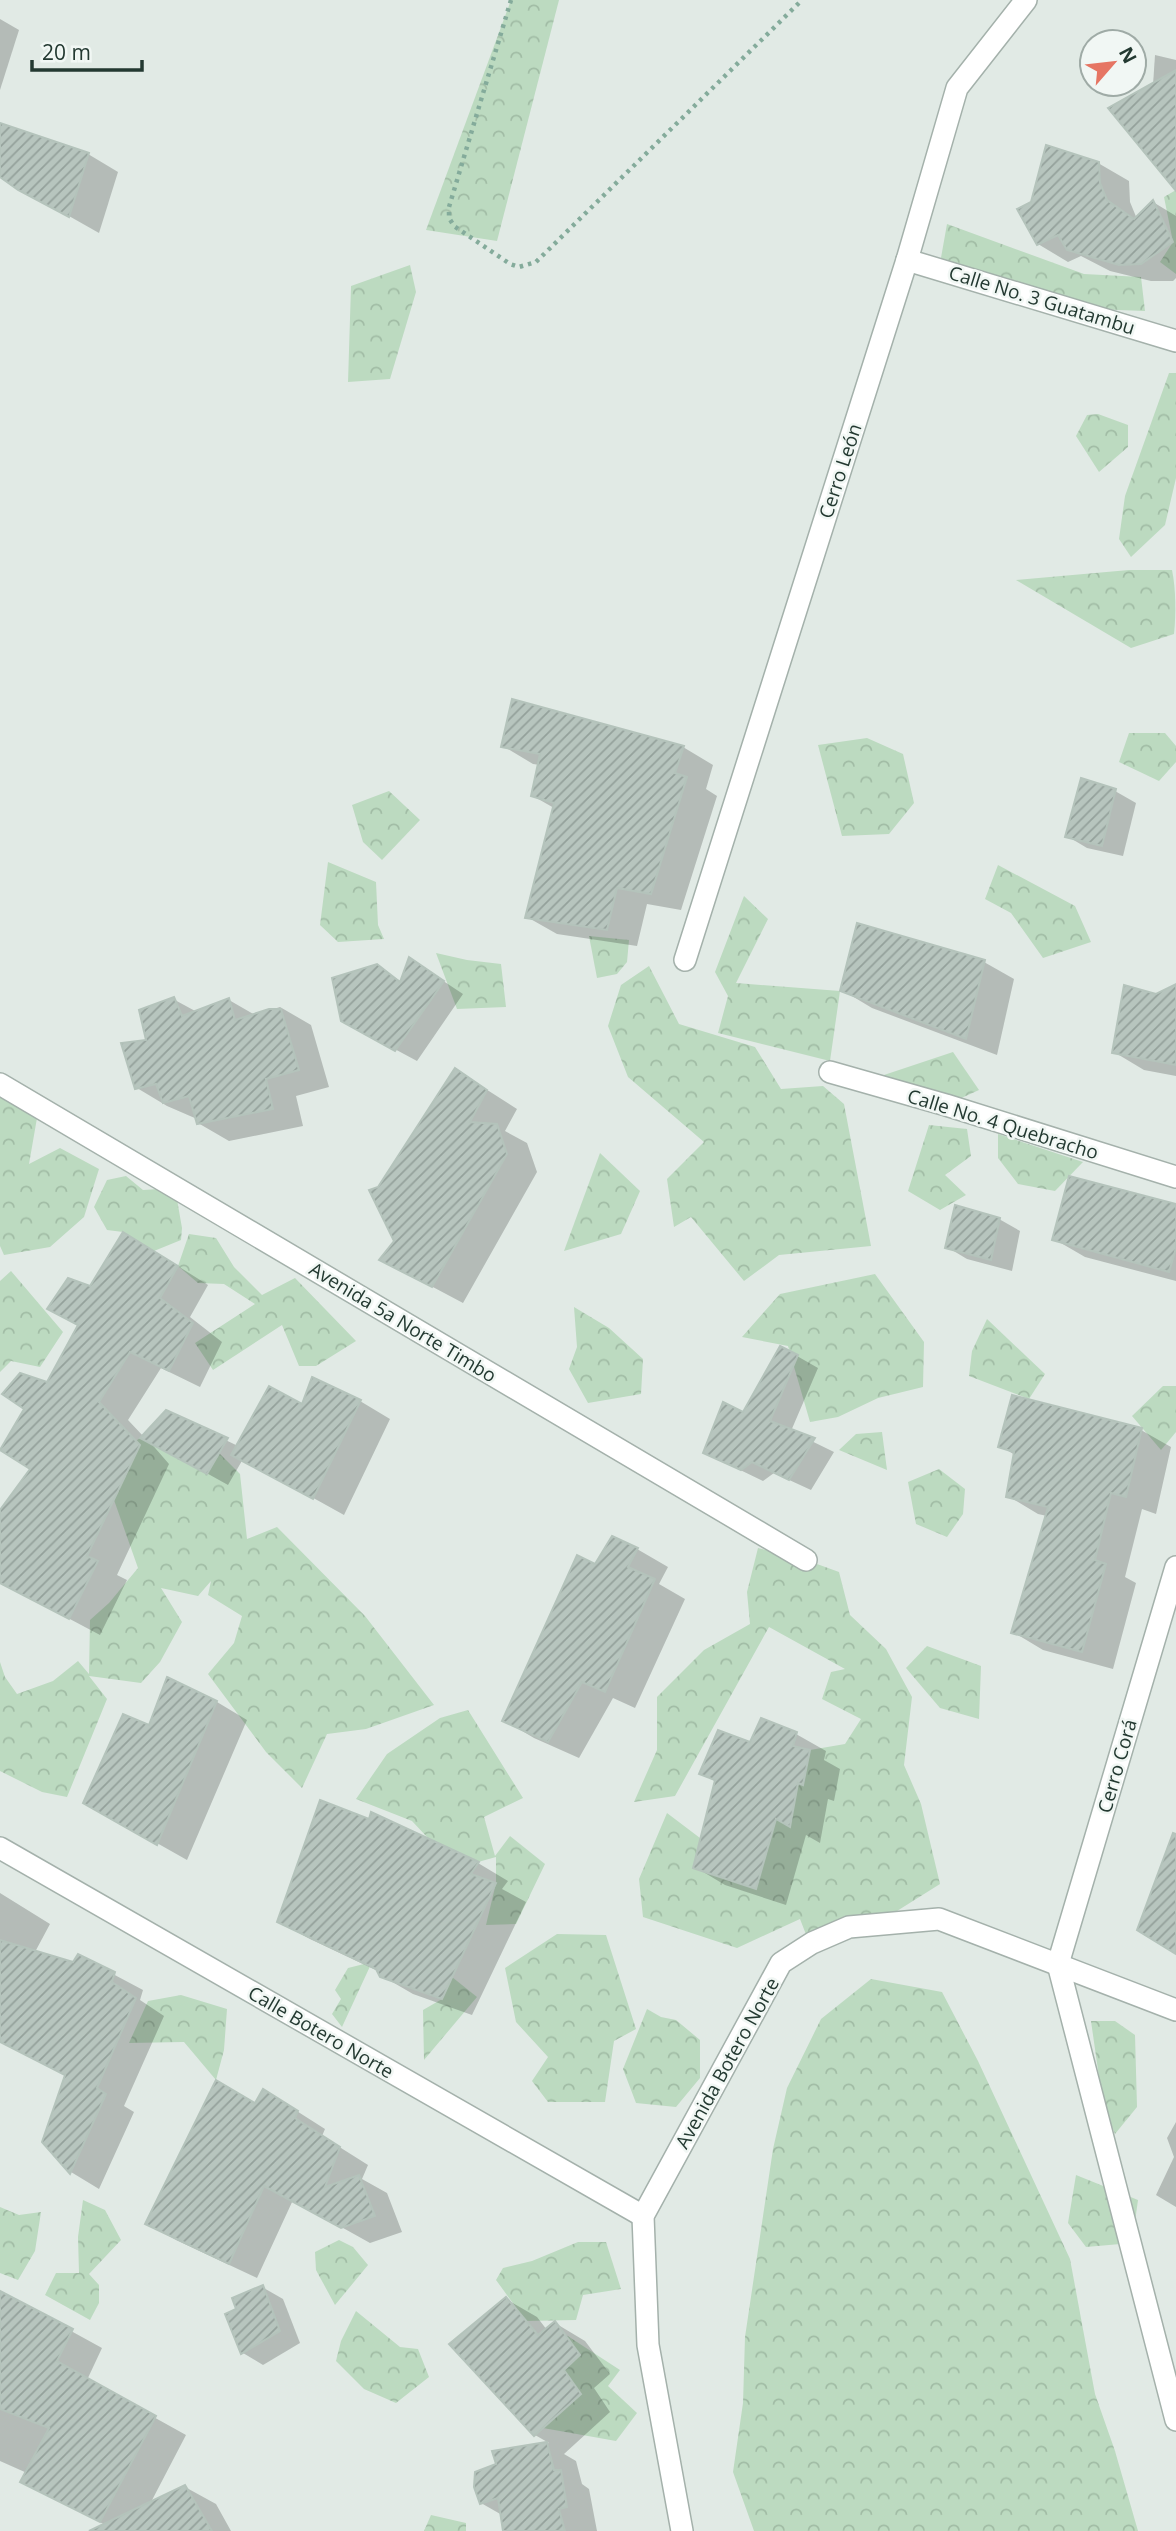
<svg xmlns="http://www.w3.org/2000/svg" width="1176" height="2531" font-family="'Open Sans',sans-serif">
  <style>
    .forest { fill: url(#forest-crowns) }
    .shadow { fill: #0003 }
    .building { fill: url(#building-hatch); stroke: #b4c3bb; stroke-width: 2 }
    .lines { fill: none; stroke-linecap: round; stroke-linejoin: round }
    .minor-casing { stroke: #a4b1ab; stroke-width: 24 }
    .path { stroke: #84ab9b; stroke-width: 4.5; stroke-dasharray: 3.5 5; stroke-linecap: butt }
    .minor { stroke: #fff; stroke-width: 21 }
    .labels { text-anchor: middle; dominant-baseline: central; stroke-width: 5; stroke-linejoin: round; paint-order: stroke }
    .street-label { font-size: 19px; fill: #233931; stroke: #f1f7f4 }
  </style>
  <defs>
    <pattern id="forest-crowns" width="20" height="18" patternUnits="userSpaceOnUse" patternTransform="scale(1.75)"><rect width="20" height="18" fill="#bcdac0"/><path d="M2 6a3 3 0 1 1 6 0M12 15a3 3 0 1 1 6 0" fill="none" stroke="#a1bca5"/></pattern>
    <pattern id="building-hatch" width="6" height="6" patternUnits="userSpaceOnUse" patternTransform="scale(1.75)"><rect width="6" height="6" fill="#b7c5be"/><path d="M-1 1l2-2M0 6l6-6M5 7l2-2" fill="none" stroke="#94a19b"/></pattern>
  </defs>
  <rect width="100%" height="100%" fill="#e1eae5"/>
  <!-- forest -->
  <g class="forest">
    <polygon points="511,0 559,0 497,241 426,230"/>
    <polygon points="1176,190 1176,274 1160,262 1173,242 1164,197"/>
    <polygon points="947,224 1084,274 1141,277 1145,311 1066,308 939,269"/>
    <polygon points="410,265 416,292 390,379 348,382 351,286"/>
    <polygon points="1169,373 1176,373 1176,478 1165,525 1131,557 1119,539 1125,496"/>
    <polygon points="1098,414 1128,425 1128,447 1099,472 1076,436 1087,415"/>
    <path d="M1129 570H1172C1176 589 1176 615 1174 634L1131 648 1016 580Z"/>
    <polygon points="1129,733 1165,733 1176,746 1176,762 1159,781 1119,762"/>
    <polygon points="867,738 903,754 914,803 889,834 842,836 818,745"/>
    <polygon points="389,791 420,820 382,860 363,842 352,805"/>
    <polygon points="328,862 376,882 378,925 384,939 338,942 320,925"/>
    <polygon points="998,865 1075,906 1091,942 1043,958 1011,913 985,899"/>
    <polygon points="744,896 768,919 736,983 840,991 830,1061 718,1033 728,996 715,972"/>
    <polygon points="589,936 629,940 627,962 617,974 597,978"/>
    <polygon points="436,953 467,960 501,964 506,1007 457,1009"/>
    <polygon points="649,966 679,1024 755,1047 781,1089 823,1086 844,1104 871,1246 779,1255 744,1281 691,1217 674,1227 667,1179 704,1142 628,1077 608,1026 621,985"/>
    <polygon points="953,1052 979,1090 946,1105 881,1076"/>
    <polygon points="0,1090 37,1118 29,1164 60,1148 99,1169 84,1217 50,1247 4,1255 0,1246"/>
    <polygon points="929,1125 967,1129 971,1156 945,1175 966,1195 940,1210 908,1191"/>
    <polygon points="998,1134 1083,1162 1055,1191 1018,1184 998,1158"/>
    <polygon points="600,1153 640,1191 621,1234 564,1251"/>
    <polygon points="126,1176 143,1190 175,1188 182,1228 181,1240 154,1251 123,1232 107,1230 94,1207 107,1180"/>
    <polygon points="189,1234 216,1238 234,1267 262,1295 295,1278 356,1341 316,1366 299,1366 282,1325 213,1370 195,1343 255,1304 224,1284 198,1283 178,1266"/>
    <polygon points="11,1271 63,1332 40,1367 11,1361 0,1372 0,1281"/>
    <polygon points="875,1274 924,1342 923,1387 878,1398 838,1417 810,1422 788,1346 742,1337 780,1294"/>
    <polygon points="574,1307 609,1328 643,1359 641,1394 588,1403 569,1369 577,1347"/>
    <polygon points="987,1319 1045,1374 1029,1399 969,1376 972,1351"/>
    <polygon points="1163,1386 1176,1386 1176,1432 1161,1450 1132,1416"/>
    <polygon points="882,1432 887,1470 839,1450 856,1434"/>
    <polygon points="140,1438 207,1474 219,1453 240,1474 247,1539 277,1527 365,1616 434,1705 366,1729 327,1734 302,1788 266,1752 208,1674 234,1643 242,1616 208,1595 211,1581 198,1596 161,1588 182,1622 160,1662 141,1683 89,1676 107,1699 67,1797 42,1792 0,1771 0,1662 5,1677 17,1694 53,1681 78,1661 89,1674 90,1620 109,1603 138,1568 114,1500 110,1459"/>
    <polygon points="939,1469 965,1489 963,1514 947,1537 916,1524 908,1482"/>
    <polygon points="758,1548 806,1560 839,1572 850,1615 886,1649 912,1697 904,1765 921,1804 940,1884 897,1911 807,1937 800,1919 737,1948 643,1917 639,1879 667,1813 700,1838 693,1868 756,1889 776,1819 790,1827 796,1793 810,1750 845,1744 861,1719 822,1699 831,1672 845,1669 769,1627 675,1796 634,1802 657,1750 657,1697 704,1650 750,1624 747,1592"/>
    <polygon points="927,1646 981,1666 979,1719 940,1708 906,1668"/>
    <polygon points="468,1710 523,1798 484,1817 495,1856 510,1836 545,1864 516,1924 486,1925 496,1883 496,1857 478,1862 441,1852 412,1821 356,1799 387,1754 440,1718"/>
    <polygon points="557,1934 606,1935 636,2029 614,2041 605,2102 548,2102 532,2081 548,2057 516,2022 505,1968"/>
    <polygon points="372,1962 342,2027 332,2014 341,1999 335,1990 348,1968"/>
    <polygon points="452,1977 477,1997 424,2060 423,2010 442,1999"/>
    <polygon points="871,1979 942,1992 978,2061 1070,2259 1095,2394 1115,2451 1138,2531 754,2531 733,2472 743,2403 745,2337 773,2149 787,2088 821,2019"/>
    <polygon points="181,1995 227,2009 224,2050 216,2080 184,2042 129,2043 148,2001"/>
    <polygon points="647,2009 661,2017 676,2020 700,2040 700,2078 676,2107 636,2103 623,2069"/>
    <polygon points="1091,2021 1115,2021 1135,2035 1137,2107 1115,2134 1103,2105"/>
    <polygon points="1076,2175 1138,2200 1132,2243 1086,2247 1068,2223"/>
    <polygon points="83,2200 105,2210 121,2240 89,2274 99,2285 99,2303 90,2320 45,2295 56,2273 79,2273 78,2237"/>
    <polygon points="0,2207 19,2215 41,2212 35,2251 18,2280 0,2273"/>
    <polygon points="339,2240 353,2247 368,2265 335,2305 316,2270 315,2252"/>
    <polygon points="578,2242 606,2242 621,2289 583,2295 576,2320 526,2321 496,2280 503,2268 532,2261"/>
    <polygon points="356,2311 400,2347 418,2349 429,2377 396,2403 364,2389 336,2361 341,2341"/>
    <polygon points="563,2333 620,2370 608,2386 637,2413 616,2441 543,2428 581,2394 564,2370 580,2355"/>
    <polygon points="431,2515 466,2523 466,2531 424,2531"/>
  </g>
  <!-- shadow -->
  <g class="shadow">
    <polygon points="0,19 19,30 0,90"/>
    <polygon points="1155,55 1176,60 1176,180 1153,85"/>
    <polygon points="0,125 88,154 118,172 99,233 0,177"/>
    <polygon points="1098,163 1129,181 1130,202 1137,219 1153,202 1176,216 1176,278 1173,281 1151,281 1110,271 1081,256 1068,262 1038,244"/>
    <polygon points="503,746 683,747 713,765 706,789 717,796 681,910 647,904 637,946 557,934 527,917 554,808 533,796 540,765 533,764"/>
    <polygon points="1115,791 1136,803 1123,856 1087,848 1067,836"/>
    <polygon points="410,959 463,994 417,1061 363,1032 376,966 402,982"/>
    <polygon points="984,962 1014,979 997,1055 872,1008 842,990"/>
    <polygon points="1176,986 1176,1076 1144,1070 1114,1052 1156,996"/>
    <polygon points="173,999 197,1012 229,1000 255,1015 280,1007 311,1025 329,1087 296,1096 303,1126 229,1141 198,1123 197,1119 167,1106 137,1088 148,1041"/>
    <polygon points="456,1070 517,1109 505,1131 527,1143 537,1172 463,1303 382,1260 396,1241 379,1189"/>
    <polygon points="1176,1206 1176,1281 1085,1257 1054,1239"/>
    <polygon points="999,1219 1020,1231 1012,1271 967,1259 947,1247"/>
    <polygon points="154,1251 208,1285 190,1317 222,1342 200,1387 161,1368 128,1420 144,1437 167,1412 238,1446 303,1407 360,1401 390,1419 344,1515 243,1459 228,1485 149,1441 169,1464 117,1575 127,1580 100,1635 0,1582 0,1513 33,1469 47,1384 79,1326 49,1309 91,1288"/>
    <polygon points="797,1356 818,1368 791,1431 834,1452 811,1490 774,1473 763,1481 705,1453"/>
    <polygon points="1141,1430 1171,1447 1156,1514 1142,1509 1125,1577 1136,1583 1113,1669 1043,1650 1013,1632 1047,1516 1038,1514 1008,1496 1015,1455 1000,1446"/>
    <polygon points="637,1549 668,1567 659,1584 685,1599 635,1708 613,1698 579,1758 534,1738 504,1720 596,1566"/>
    <polygon points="168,1679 217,1702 247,1720 187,1860 86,1803 150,1727"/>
    <polygon points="796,1734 826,1751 824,1760 840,1769 834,1801 828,1799 820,1843 806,1835 786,1905 725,1885 695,1867 716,1782 702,1773 751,1744"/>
    <polygon points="372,1815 478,1863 508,1881 502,1889 526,1902 472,2015 413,1994 382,1976 380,1972 310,1939 279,1922 369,1821"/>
    <polygon points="0,1893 50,1924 35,1952 74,1964 79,1956 143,1990 140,2000 164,2016 124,2106 134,2112 99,2189 71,2172 44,2142 67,2076 8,2044 0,1956"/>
    <polygon points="256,2105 292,2108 325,2129 322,2136 368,2165 362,2179 387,2193 402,2232 370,2243 293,2200 257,2278 176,2240 148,2224"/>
    <polygon points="1176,2122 1176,2207 1156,2195 1174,2157 1167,2138"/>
    <polygon points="262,2287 283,2299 300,2343 263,2365 243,2353 238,2310"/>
    <polygon points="0,2292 102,2348 87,2380 186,2435 150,2504 185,2487 216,2504 231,2531 117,2531 53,2498 27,2473 0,2461"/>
    <polygon points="506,2299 537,2317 547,2330 555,2323 585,2341 610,2374 594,2388 610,2412 564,2454 576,2461 582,2484 589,2489 597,2531 505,2531 502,2515 481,2503 498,2465 494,2453 549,2443 535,2435"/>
  </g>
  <!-- building -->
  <g class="building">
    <polygon points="1176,70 1176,191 1108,108"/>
    <polygon points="0,123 89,153 69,217 18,190 0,177"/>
    <polygon points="1046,145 1099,162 1100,183 1107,200 1134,219 1153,200 1173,242 1141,264 1119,265 1067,250 1058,235 1037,245 1017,209 1031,202"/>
    <polygon points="512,699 684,746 675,773 687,777 651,894 617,888 607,930 525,918 554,803 531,796 540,754 501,747"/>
    <polygon points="1081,778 1116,789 1102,846 1065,837"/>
    <polygon points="857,923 985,960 966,1039 840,991"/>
    <polygon points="409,957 444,981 395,1051 341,1021 332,978 377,964 400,982"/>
    <polygon points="1176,984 1176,1065 1112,1053 1124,985 1156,994"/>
    <polygon points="174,997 182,1016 229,998 235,1020 269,1009 281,1009 299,1070 266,1079 273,1109 197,1124 189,1096 163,1103 156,1084 135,1089 121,1043 146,1040 139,1010"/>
    <polygon points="455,1068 487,1090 470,1122 497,1124 507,1154 432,1287 379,1260 394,1241 369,1190 378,1187"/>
    <polygon points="1069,1176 1176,1204 1176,1248 1169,1272 1052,1240"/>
    <polygon points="955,1205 1000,1218 991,1260 945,1248"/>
    <polygon points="123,1232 178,1266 160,1298 193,1323 169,1371 130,1352 99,1402 140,1445 87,1556 98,1561 69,1619 0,1583 0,1510 30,1469 0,1450 24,1409 2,1394 20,1373 47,1382 78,1325 47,1309 68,1278 90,1286"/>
    <polygon points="780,1346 798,1355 770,1421 815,1438 789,1480 752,1462 741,1470 703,1453 723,1402 743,1412"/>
    <polygon points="312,1377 361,1400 313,1499 231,1455 269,1386 302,1404"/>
    <polygon points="1012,1395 1142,1428 1126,1497 1111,1493 1095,1560 1106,1564 1082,1652 1011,1633 1048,1507 1006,1497 1014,1452 998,1447"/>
    <polygon points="166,1410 228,1438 207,1474 140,1438"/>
    <polygon points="612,1536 638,1548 628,1567 655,1579 605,1692 582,1682 548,1742 502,1721 577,1555 595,1564"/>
    <polygon points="167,1677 217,1701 157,1845 83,1803 123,1714 149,1725"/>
    <polygon points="761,1718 797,1732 793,1746 810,1750 803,1785 798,1783 790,1827 776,1819 756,1889 693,1868 715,1780 699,1774 718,1730 750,1742"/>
    <polygon points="320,1800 369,1819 371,1812 479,1862 471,1874 496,1883 442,1999 380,1977 376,1969 277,1922"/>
    <polygon points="1173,1833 1176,1834 1176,1954 1137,1930"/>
    <polygon points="0,1940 73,1962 78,1954 115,1972 112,1982 136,1998 97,2088 106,2094 70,2174 42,2142 65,2075 0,2042"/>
    <polygon points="216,2080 255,2103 263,2089 298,2111 295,2118 340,2147 325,2187 359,2175 375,2216 341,2228 264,2186 229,2264 145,2224"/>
    <polygon points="263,2285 280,2331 241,2354 225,2314 236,2309 232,2298"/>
    <polygon points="0,2291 73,2329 57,2361 156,2416 100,2522 20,2482 49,2428 0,2409"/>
    <polygon points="506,2297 538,2335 555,2321 580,2355 564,2370 581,2394 534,2436 449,2344"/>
    <polygon points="547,2442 554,2470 561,2470 567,2507 559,2509 565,2531 503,2531 498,2498 480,2504 474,2487 475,2472 496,2464 492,2451"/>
    <polygon points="185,2485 212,2531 89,2531"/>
  </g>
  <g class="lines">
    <defs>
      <g id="minor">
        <polyline points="907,260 1176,341"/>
        <polyline points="685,960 907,260 957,88 1026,0"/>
        <polyline points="830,1072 946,1105 1176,1177"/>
        <polyline points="0,1084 806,1560"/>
        <polyline points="1176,1567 1058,1964 1176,2420"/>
        <polyline points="0,1848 643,2216"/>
        <polyline points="682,2531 648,2345 643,2216 781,1963 812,1943 849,1927 939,1919 1176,2010"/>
      </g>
    </defs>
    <!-- minor casing -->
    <use href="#minor" class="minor-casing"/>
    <!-- path -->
    <polyline class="path" points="511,0 449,207 449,218 454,226 510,264 519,267 536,262 802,0"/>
    <!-- minor -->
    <use href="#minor" class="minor"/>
  </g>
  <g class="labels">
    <!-- street labels -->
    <g class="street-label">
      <text transform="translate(1042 300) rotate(17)">Calle No. 3 Guatambu</text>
      <text transform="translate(840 471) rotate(-72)">Cerro León</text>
      <text transform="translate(1003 1124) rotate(17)">Calle No. 4 Quebracho</text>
      <text transform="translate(403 1322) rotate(31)">Avenida 5a Norte Timbo</text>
      <text transform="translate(1117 1766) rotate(-74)">Cerro Corá</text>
      <text transform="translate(321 2032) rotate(30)">Calle Botero Norte</text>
      <text transform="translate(727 2063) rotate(-61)">Avenida Botero Norte</text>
    </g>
  </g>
  <!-- north arrow -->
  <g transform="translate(1113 63) rotate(62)"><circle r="33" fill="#f1f7f4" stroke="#9faba6" stroke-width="2"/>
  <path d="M0-5L12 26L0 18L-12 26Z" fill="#e67563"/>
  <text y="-10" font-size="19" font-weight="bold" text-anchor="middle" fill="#233931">N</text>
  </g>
  <!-- scale -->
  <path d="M32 60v10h110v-10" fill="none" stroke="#233931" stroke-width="3.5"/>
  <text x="42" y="60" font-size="21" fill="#233931" stroke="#f1f7f4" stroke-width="5" paint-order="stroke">20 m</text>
</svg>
